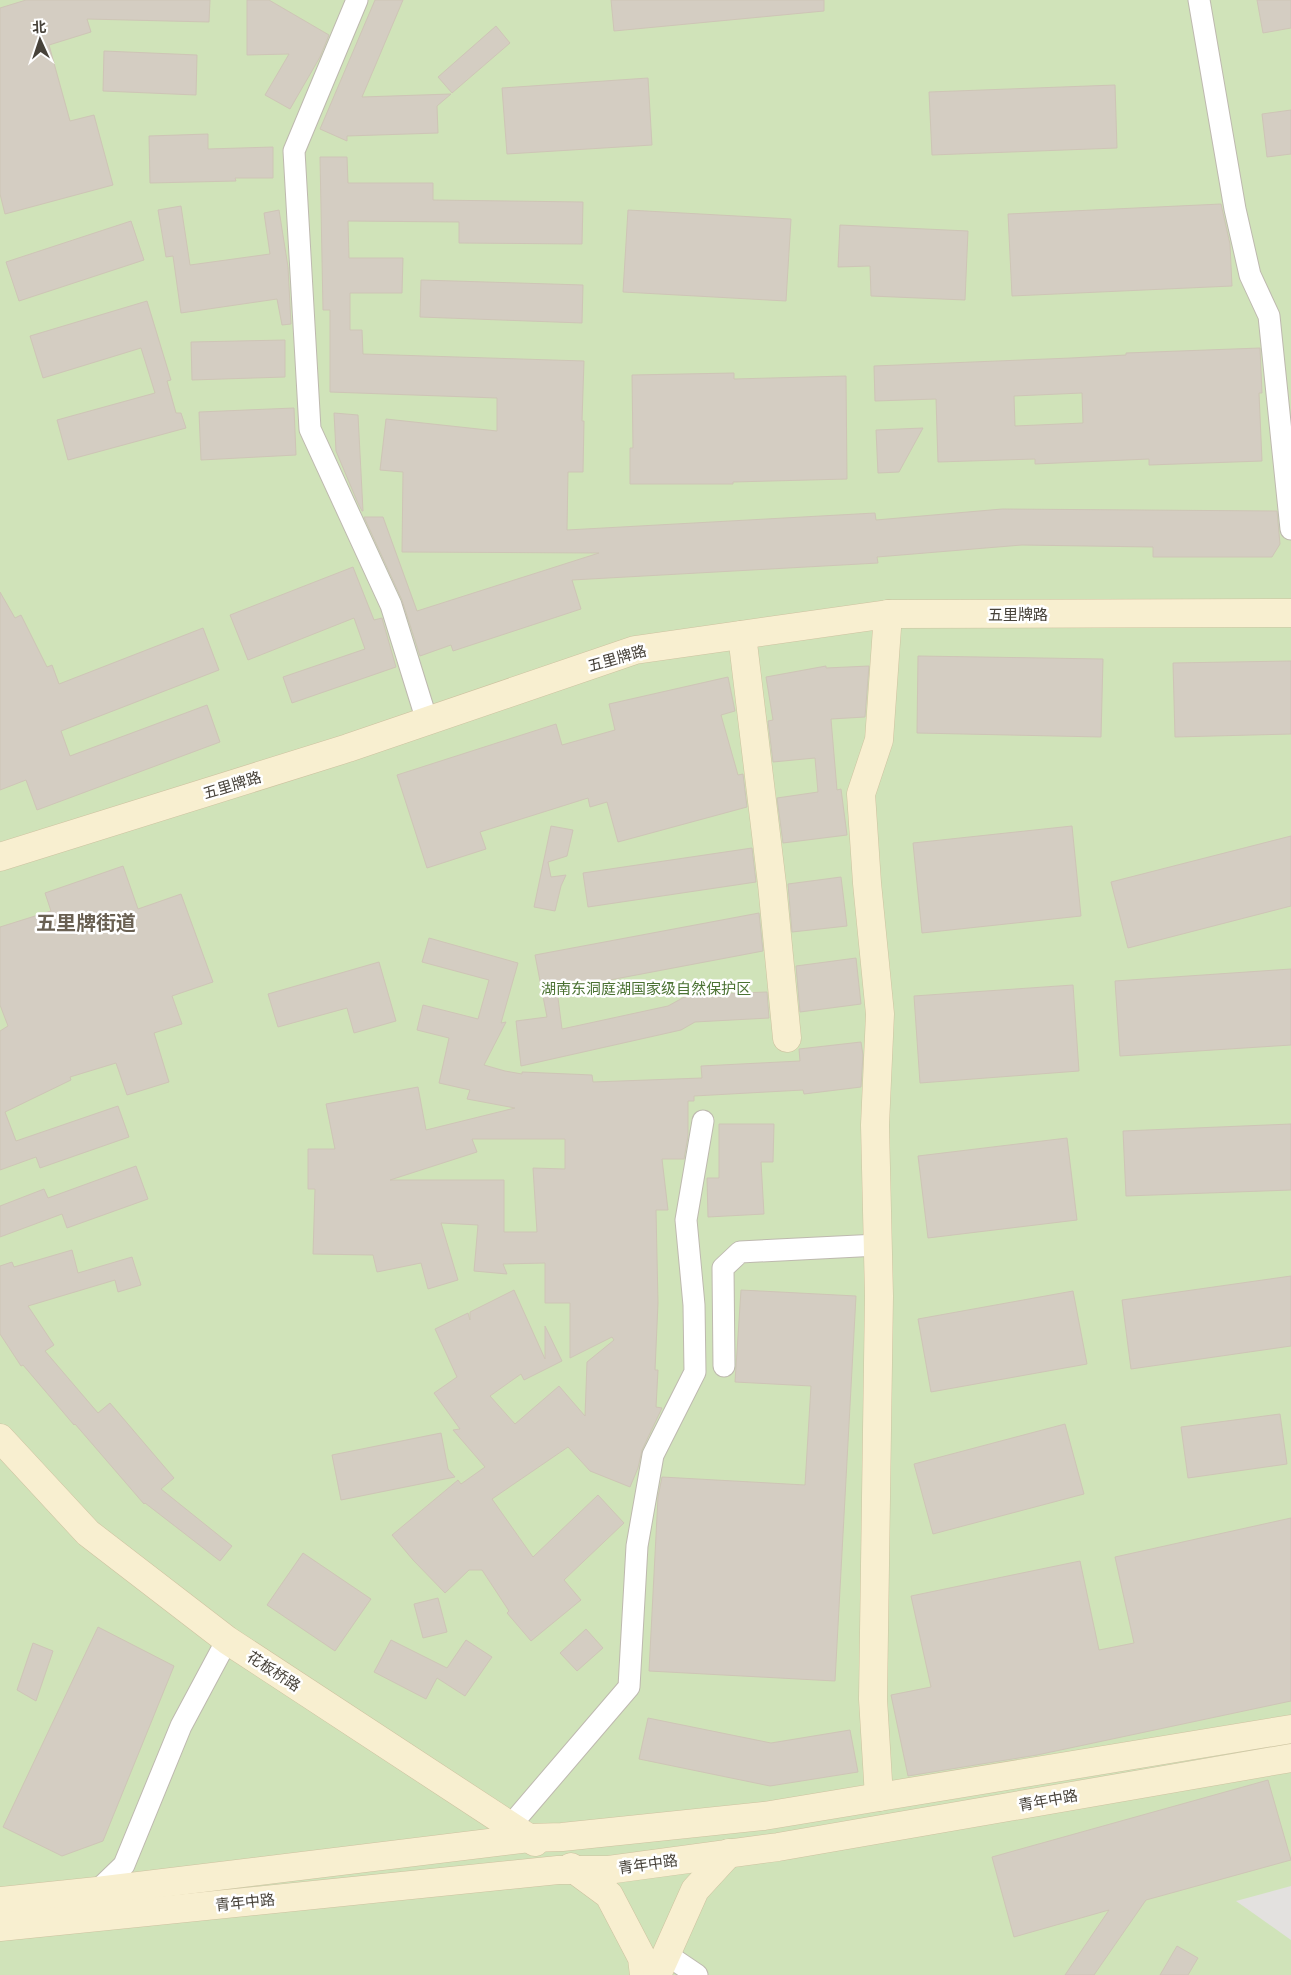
<svg xmlns="http://www.w3.org/2000/svg" width="1291" height="1975" font-family="'PT Sans','Noto Sans SC',sans-serif">
  <style>
    .green { fill: #d0e3b9 }
    .parking { fill: #e3e1df }
    .building { fill: #d4cdc2; stroke: #cec5b6; fill-rule: evenodd }
    .lines { fill: none; stroke-linecap: round; stroke-linejoin: round }
    .street-casing { stroke: #beb9af; stroke-width: 23 }
    .secondary-casing { stroke: #cdc2a0; stroke-width: 29 }
    .street { stroke: #fff; stroke-width: 21 }
    .secondary { stroke: #f8efd0; stroke-width: 28 }
    .labels { text-anchor: middle; dominant-baseline: central; stroke-width: 5; stroke-linejoin: round; paint-order: stroke }
    .street-label { font-size: 15px; fill: #47423a; stroke: #fff }
    .park-label { font-size: 15px; fill: #4b7233; stroke: #fff }
    .district-label { font-size: 20px; font-weight: bold; fill: #696052; stroke: #fff }
  </style>
  <rect width="100%" height="100%" fill="#f4f1eb"/>
  <!-- green -->
  <rect class="green" x="0" y="0" width="1291" height="1975"/>
  <!-- parking -->
  <polygon class="parking" points="1291,1886 1291,1940 1236,1901"/>
  <!-- building -->
  <g class="building">
    <polygon points="26,0 210,0 209,22 87,19 91,32 49,45 70,121 94,115 113,185 5,214 0,194 0,8"/>
    <polygon points="247,0 269,0 329,35 320,57 290,109 265,95 289,54 247,55"/>
    <polygon points="375,0 403,0 362,97 451,94 437,106 438,133 347,136 347,141 320,129"/>
    <polygon points="611,0 824,0 824,11 614,31"/>
    <polygon points="1257,0 1291,0 1291,28 1263,33"/>
    <polygon points="496,26 510,43 452,93 438,77"/>
    <polygon points="104,51 197,55 196,95 103,91"/>
    <polygon points="648,78 652,145 507,154 502,88"/>
    <polygon points="1115,85 1117,148 932,155 929,92"/>
    <polygon points="1291,110 1291,154 1267,157 1262,114"/>
    <polygon points="208,134 208,149 273,147 273,178 235,178 236,181 150,183 149,136"/>
    <polygon points="320,157 347,157 348,183 433,183 433,200 583,202 582,244 459,243 459,222 348,221 349,258 403,258 402,293 350,293 350,330 362,330 363,354 584,361 582,421 584,421 583,472 568,472 567,530 875,513 876,520 1002,509 1277,511 1280,544 1272,557 1153,557 1153,547 1022,545 877,557 878,563 572,580 581,609 453,651 451,645 420,656 402,600 364,517 383,517 417,611 599,553 402,552 403,472 380,470 386,419 497,431 497,398 330,392 330,310 323,310"/>
    <polygon points="1221,204 1230,244 1232,286 1012,296 1008,214"/>
    <polygon points="181,206 190,265 270,254 264,213 279,210 288,267 291,324 282,325 277,299 181,313 173,256 166,257 158,210"/>
    <polygon points="628,210 791,219 786,301 623,292"/>
    <polygon points="131,221 144,260 19,301 6,262"/>
    <polygon points="840,225 968,231 965,300 871,296 870,266 838,267"/>
    <polygon points="421,280 583,285 582,323 420,317"/>
    <polygon points="147,301 171,380 167,381 176,413 181,413 186,428 68,460 57,420 155,393 141,348 43,378 30,336"/>
    <polygon points="285,340 285,377 192,380 191,342"/>
    <path d="M1260 348 1262 393H1259L1262 461 1149 465V459L1035 464V459L938 462 936 399 875 401 874 366 1071 358 1126 355V353ZM1082 393 1083 423 1015 426 1014 396Z"/>
    <polygon points="734,373 734,379 846,376 847,479 733,482 733,484 630,484 630,448 633,448 632,375"/>
    <polygon points="294,408 296,455 201,460 199,412"/>
    <polygon points="334,413 358,415 363,511 362,511 357,501 336,451"/>
    <polygon points="923,428 899,472 878,473 876,430"/>
    <polygon points="353,567 374,620 382,618 396,667 292,703 283,677 365,649 354,618 248,660 230,615"/>
    <polygon points="0,592 15,618 21,615 47,667 52,665 59,684 203,628 219,670 61,731 70,756 207,705 220,742 37,810 26,780 0,790"/>
    <polygon points="918,656 1103,659 1101,737 917,733"/>
    <polygon points="1291,661 1291,734 1175,737 1173,663"/>
    <polygon points="826,666 826,668 869,666 865,717 831,719 837,790 841,789 847,835 783,843 777,798 818,792 815,758 773,762 768,721 773,720 766,677"/>
    <polygon points="728,677 735,711 721,715 738,775 743,774 747,807 618,842 607,802 590,807 588,798 480,832 486,849 427,868 397,775 556,724 562,745 615,730 609,704"/>
    <polygon points="551,826 573,830 567,856 548,862 551,877 566,875 561,886 555,911 534,907"/>
    <polygon points="1072,826 1081,916 922,933 913,843"/>
    <polygon points="1291,836 1291,906 1128,948 1111,882"/>
    <polygon points="752,848 756,882 588,907 583,873"/>
    <polygon points="123,866 138,909 181,894 213,982 172,996 182,1024 154,1033 169,1082 127,1095 116,1063 70,1077 71,1080 5,1112 16,1141 118,1106 129,1137 40,1168 36,1157 0,1170 0,1031 8,1026 0,1005 0,927 51,911 45,893"/>
    <polygon points="841,877 847,926 792,932 788,884"/>
    <polygon points="759,913 763,951 557,990 562,1029 668,1006 688,995 767,992 769,1018 695,1022 681,1030 521,1066 516,1021 547,1017 535,955"/>
    <path d="M429 938 518 963 501 1023 506 1022 484 1065 505 1071 522 1074V1072L592 1075 593 1082 702 1078 701 1066 800 1061 799 1049 861 1042 863 1055 861 1087 804 1094 803 1090 694 1096V1101H688V1136L684 1159H662L668 1210H656L658 1303 655 1370H658L656 1407 662 1408 642 1450 638 1468 630 1487 590 1471 568 1447 492 1499 533 1557 598 1495 624 1523 564 1580 581 1600 531 1641 507 1613 509 1611 482 1570H469L445 1593 413 1560 392 1535 458 1480 461 1484 485 1467 453 1430 460 1429 434 1393 457 1377 435 1329 468 1313 470 1320V1312L514 1290 545 1359V1326L562 1361 524 1380 521 1374 490 1396 515 1424 559 1386 585 1416 587 1362 614 1340 612 1337 570 1358V1303H545V1263L503 1264 507 1274 474 1271 478 1225 441 1223 458 1280 428 1289 421 1263 377 1272 373 1255 313 1254 315 1189H308V1149H335L326 1104 418 1087 426 1130 515 1108 467 1099 470 1090 439 1083 449 1038 417 1030 423 1005 478 1019 489 980 422 962ZM472 1139H565V1169L533 1168 537 1232H504V1180H390L477 1152Z"/>
    <polygon points="856,958 861,1004 800,1012 796,966"/>
    <polygon points="379,962 396,1021 354,1033 347,1008 278,1027 268,994"/>
    <polygon points="1291,969 1291,1045 1120,1056 1115,981"/>
    <polygon points="1073,985 1079,1071 920,1083 914,996"/>
    <polygon points="719,1124 774,1124 773,1162 761,1162 764,1214 708,1217 707,1178 719,1178"/>
    <polygon points="1291,1124 1291,1190 1126,1196 1123,1131"/>
    <polygon points="1067,1138 1077,1220 928,1238 918,1156"/>
    <polygon points="136,1166 148,1199 67,1228 62,1214 0,1237 0,1206 44,1189 48,1198"/>
    <polygon points="72,1250 78,1273 132,1257 141,1285 118,1292 115,1280 28,1306 54,1345 45,1351 98,1413 110,1403 174,1478 161,1489 232,1546 220,1561 145,1503 144,1504 75,1424 74,1425 23,1365 21,1366 0,1334 0,1266 12,1262 14,1267"/>
    <polygon points="1291,1276 1291,1346 1131,1369 1122,1300"/>
    <polygon points="741,1290 856,1296 835,1681 649,1671 658,1497 662,1477 805,1485 811,1386 735,1382"/>
    <polygon points="1073,1291 1087,1364 931,1392 918,1319"/>
    <polygon points="1280,1414 1287,1464 1188,1478 1181,1427"/>
    <polygon points="1065,1424 1084,1494 933,1534 914,1464"/>
    <polygon points="441,1433 448,1469 455,1477 341,1500 332,1455"/>
    <polygon points="1291,1518 1291,1701 1037,1755 908,1776 891,1695 931,1687 911,1596 1080,1561 1099,1650 1134,1643 1115,1557"/>
    <polygon points="303,1553 371,1599 335,1651 267,1605"/>
    <polygon points="438,1598 447,1632 423,1638 414,1604"/>
    <polygon points="98,1627 174,1666 103,1841 62,1856 3,1827"/>
    <polygon points="586,1629 603,1648 577,1671 560,1653"/>
    <polygon points="391,1640 447,1668 466,1640 492,1657 465,1696 437,1678 426,1699 374,1672"/>
    <polygon points="33,1643 53,1651 36,1701 17,1690"/>
    <polygon points="648,1718 771,1743 850,1730 858,1772 770,1786 639,1759"/>
    <polygon points="1268,1780 1291,1860 1146,1900 1094,1975 1065,1975 1109,1910 1014,1937 992,1857"/>
    <polygon points="1177,1946 1198,1958 1188,1975 1160,1975"/>
  </g>
  <g class="lines">
    <defs>
      <g id="street">
        <polyline points="357,0 294,151 310,429 391,605 427,721"/>
        <polyline points="1199,0 1235,209 1250,275 1269,316 1291,529"/>
        <polyline points="724,1366 723,1268 740,1252 878,1245"/>
        <polyline points="510,1826 629,1687 637,1546 653,1455 695,1372 694,1305 686,1220 703,1121"/>
        <polyline points="97,1891 124,1865 181,1726 227,1640"/>
        <polyline points="666,1954 697,1975"/>
      </g>
      <g id="secondary">
        <polyline points="742,635 772,884 787,1038"/>
        <polyline points="0,857 348,748 635,650 888,614 1291,613"/>
        <polyline points="0,1438 88,1533 227,1640 535,1842"/>
        <polyline points="879,1797 873,1699 879,1296 875,1125 880,1014 867,883 861,794 879,740 888,614"/>
        <polyline points="571,1867 609,1895 642,1958 644,1975"/>
        <polyline points="0,1901 97,1891 529,1838 562,1837 764,1816 1291,1729"/>
        <polyline points="0,1927 558,1870 607,1870 778,1847 1291,1758"/>
        <polyline points="657,1975 695,1890 729,1853"/>
      </g>
    </defs>
    <!-- street casing -->
    <use href="#street" class="street-casing"/>
    <!-- secondary casing -->
    <use href="#secondary" class="secondary-casing"/>
    <!-- street -->
    <use href="#street" class="street"/>
    <!-- secondary -->
    <use href="#secondary" class="secondary"/>
  </g>
  <g class="labels">
    <!-- street labels -->
    <g class="street-label">
      <text x="1018" y="614">五里牌路</text>
      <text transform="translate(617 658) rotate(-16)">五里牌路</text>
      <text transform="translate(232 785) rotate(-17)">五里牌路</text>
      <text transform="translate(274 1671) rotate(33)">花板桥路</text>
      <text transform="translate(1048 1800) rotate(-10)">青年中路</text>
      <text transform="translate(648 1864) rotate(-8)">青年中路</text>
      <text transform="translate(245 1902) rotate(-6)">青年中路</text>
    </g>
    <!-- park labels -->
    <g class="park-label">
      <text x="646" y="988">湖南东洞庭湖国家级自然保护区</text>
    </g>
    <!-- district labels -->
    <g class="district-label">
      <text x="86" y="923">五里牌街道</text>
    </g>
  </g>
  <!-- north arrow -->
  <g transform="translate(40 40) rotate(357)" stroke="#ffffff" stroke-width="4" paint-order="stroke">
  <path d="M0-4L9 19L0 12L-9 19Z" fill="#47423a"/>
  <text y="-8" font-size="14" font-weight="bold" text-anchor="middle" fill="#47423a">北</text>
  </g>
</svg>
